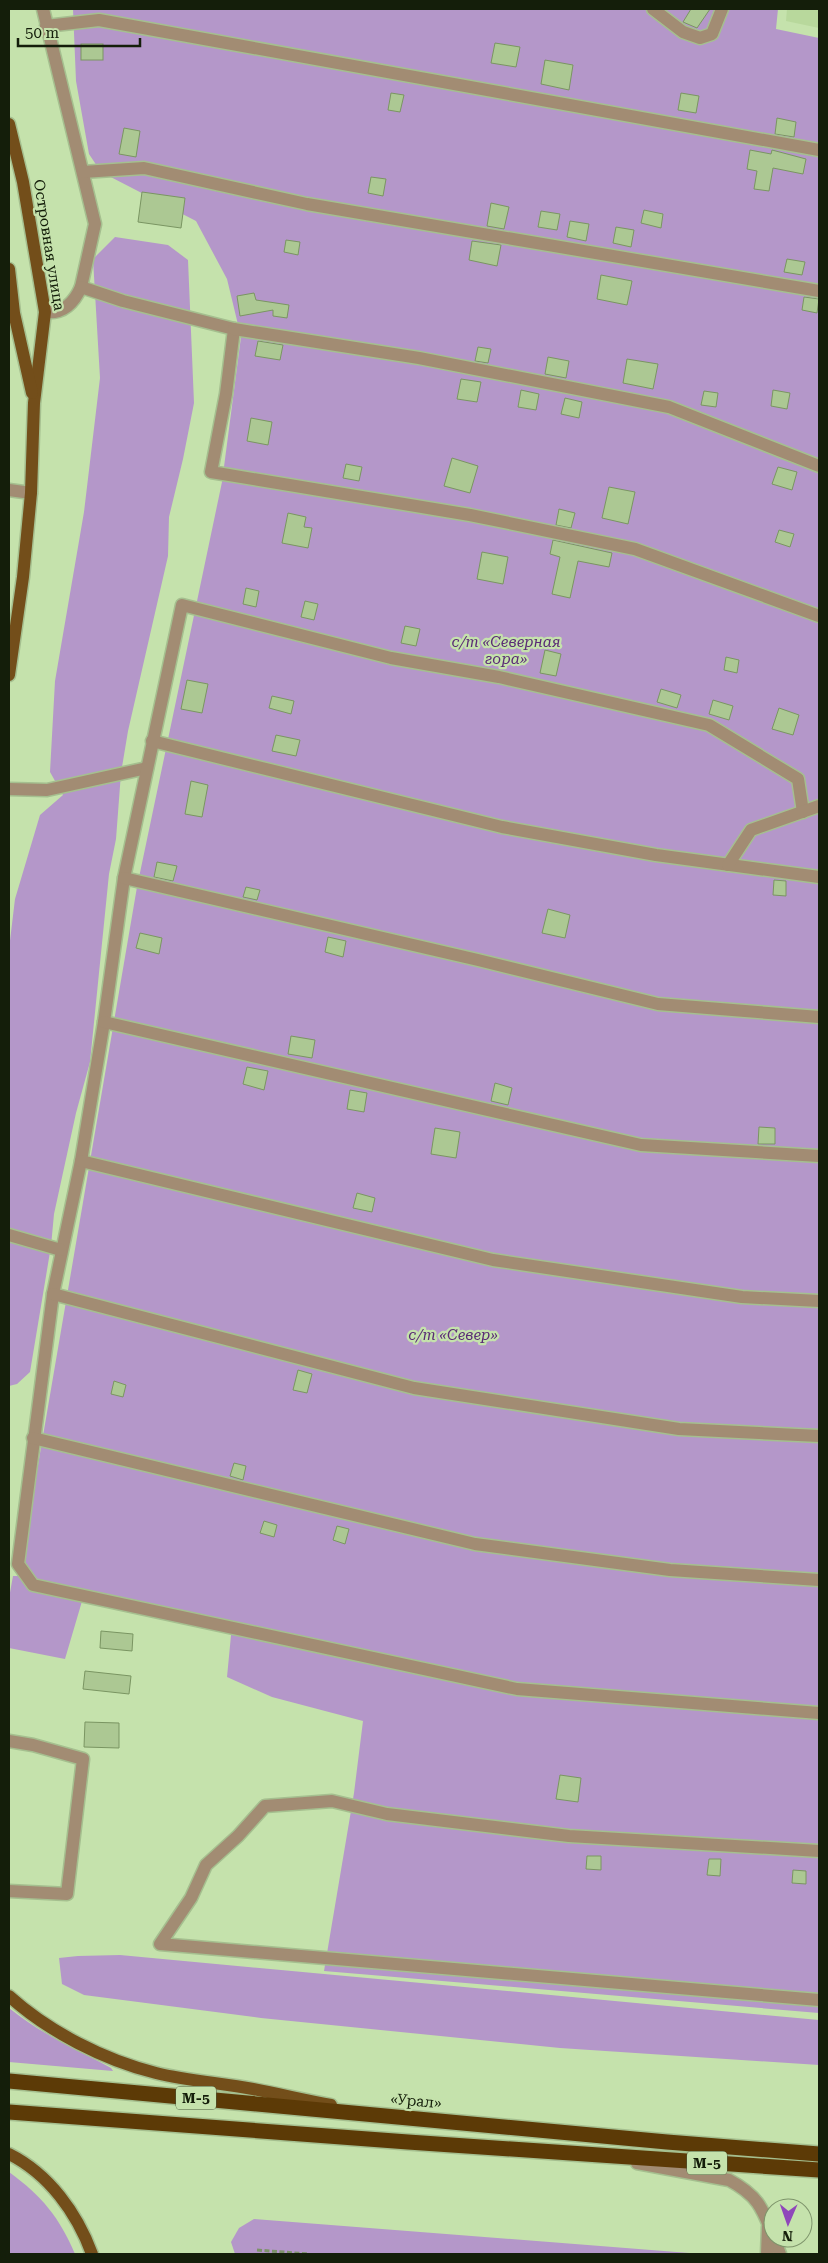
<svg xmlns="http://www.w3.org/2000/svg" width="828" height="2263" font-family="'Roboto Serif',serif">
  <style>
    .built { fill: #b8d89c }
    .green { fill: #b497c9 }
    .building { fill: #acc893; stroke: #7a9562 }
    .lines { fill: none; stroke-linecap: round; stroke-linejoin: round }
    .minor-casing { stroke: #a5bf8f; stroke-width: 15 }
    .major-casing { stroke: #a5bf8f; stroke-width: 15 }
    .highway-casing { stroke: #a5bf8f; stroke-width: 18 }
    .path { stroke: #7d926a; stroke-width: 3; stroke-dasharray: 5 2.5; stroke-linecap: butt }
    .minor { stroke: #a28c73; stroke-width: 12 }
    .major { stroke: #734e1a; stroke-width: 12 }
    .highway { stroke: #5c3a06; stroke-width: 15 }
    .labels { text-anchor: middle; dominant-baseline: central; stroke-width: 4.5; stroke-linejoin: round; paint-order: stroke }
    .shield { fill: #c5e2ac; stroke: #49593b; stroke-width: 1 }
    .shield-label { font-size: 14px; font-weight: bold; fill: #141e0a }
    .street-label { font-size: 15px; fill: #141e0a; stroke: #c5e2ac }
    .park-label { font-size: 15px; font-style: italic; fill: #5a2b75; stroke: #c5e2ac }
  </style>
  <rect width="100%" height="100%" fill="#c5e2ac"/>
  <!-- built -->
  <polygon class="built" points="787,9 819,9 819,28 786,21"/>
  <!-- green -->
  <g class="green">
    <polygon points="73,9 778,9 776,29 819,38 819,2013 324,1971 354,1793 363,1721 272,1697 227,1677 232,1625 85,1591 65,1659 9,1648 9,1598 13,1576 19,1576 137,887 222,482 241,337 227,279 196,221 101,172 89,154 76,81"/>
    <polygon points="115,237 168,245 188,260 194,403 183,459 169,517 168,556 128,731 121,773 116,839 109,874 90,1062 76,1113 54,1214 51,1246 30,1372 17,1384 9,1386 9,949 15,899 40,815 63,795 50,772 55,681 84,512 100,378 93,259"/>
    <polygon points="120,1955 819,2020 819,2065 560,2048 261,2018 84,1995 62,1984 59,1958 78,1956"/>
    <path d="M9 2008C42 2035 75 2048 111 2068L113 2071 9 2062Z"/>
    <path d="M9 2172C42 2196 59 2217 75 2254H9Z"/>
    <polygon points="254,2219 702,2254 235,2254 231,2242 239,2228"/>
  </g>
  <!-- building -->
  <g class="building">
    <polygon points="691,9 710,9 697,28 683,22"/>
    <polygon points="495,43 520,47 516,67 491,63"/>
    <rect x="81" y="44" width="22" height="16"/>
    <polygon points="545,60 573,65 569,90 541,84"/>
    <polygon points="391,93 404,95 400,112 388,110"/>
    <polygon points="681,93 699,96 696,113 678,110"/>
    <polygon points="777,118 796,122 794,137 775,134"/>
    <polygon points="124,128 140,131 136,157 119,154"/>
    <polygon points="750,150 771,154 772,150 806,159 803,174 773,168 769,191 754,189 757,171 747,169"/>
    <polygon points="371,177 386,179 383,196 368,193"/>
    <polygon points="142,192 185,198 181,228 138,222"/>
    <polygon points="491,203 509,207 504,229 487,226"/>
    <polygon points="644,210 663,214 661,228 641,223"/>
    <polygon points="541,211 560,214 557,230 538,227"/>
    <polygon points="570,221 589,224 586,241 567,237"/>
    <polygon points="616,227 634,230 631,247 613,243"/>
    <polygon points="286,240 300,242 298,255 284,252"/>
    <polygon points="472,241 501,245 497,266 469,260"/>
    <polygon points="787,259 805,262 802,275 784,272"/>
    <polygon points="601,275 632,281 627,305 597,299"/>
    <polygon points="254,293 256,300 289,305 287,318 273,316 273,310 240,316 237,296"/>
    <polygon points="804,297 819,299 817,313 802,310"/>
    <polygon points="258,341 283,345 280,360 255,356"/>
    <polygon points="478,347 491,349 488,363 475,361"/>
    <polygon points="548,357 569,361 566,378 545,374"/>
    <polygon points="627,359 658,364 653,389 623,383"/>
    <polygon points="461,379 481,382 477,402 457,399"/>
    <polygon points="521,390 539,394 536,410 518,407"/>
    <polygon points="773,390 790,393 787,409 771,406"/>
    <polygon points="704,391 718,393 716,407 701,405"/>
    <polygon points="565,398 582,402 579,418 561,414"/>
    <polygon points="251,418 272,422 268,445 247,441"/>
    <polygon points="452,458 478,466 470,493 444,486"/>
    <polygon points="346,464 362,467 359,481 343,478"/>
    <polygon points="778,467 797,472 792,490 772,484"/>
    <polygon points="609,487 635,492 628,524 602,518"/>
    <polygon points="559,509 575,513 571,528 556,525"/>
    <polygon points="288,513 306,517 304,527 312,528 308,548 282,543"/>
    <polygon points="779,530 794,534 790,547 775,542"/>
    <polygon points="553,540 612,553 609,567 578,561 570,598 552,594 560,557 550,554"/>
    <polygon points="482,552 508,557 503,584 477,579"/>
    <polygon points="246,588 259,591 256,607 243,604"/>
    <polygon points="305,601 318,604 314,620 301,617"/>
    <polygon points="405,626 420,629 416,646 401,643"/>
    <polygon points="545,650 561,654 556,676 540,673"/>
    <polygon points="726,657 739,660 737,673 724,670"/>
    <polygon points="187,680 208,684 202,713 181,709"/>
    <polygon points="661,689 681,695 677,708 657,702"/>
    <polygon points="272,696 294,701 291,714 269,708"/>
    <polygon points="713,700 733,706 729,720 709,714"/>
    <polygon points="779,708 799,715 793,735 772,729"/>
    <polygon points="276,735 300,740 296,756 272,751"/>
    <polygon points="191,781 208,785 202,817 185,814"/>
    <polygon points="157,862 177,866 173,881 154,877"/>
    <polygon points="774,880 786,881 786,896 773,895"/>
    <polygon points="246,887 260,890 257,900 243,897"/>
    <polygon points="548,909 570,915 565,938 542,933"/>
    <polygon points="140,933 162,938 159,954 136,948"/>
    <polygon points="328,937 346,941 343,957 325,952"/>
    <polygon points="291,1036 315,1040 312,1058 288,1054"/>
    <polygon points="247,1067 268,1071 264,1090 243,1084"/>
    <polygon points="495,1083 512,1088 508,1105 491,1101"/>
    <polygon points="350,1090 367,1093 364,1112 347,1109"/>
    <polygon points="759,1127 775,1128 775,1144 758,1144"/>
    <polygon points="435,1128 460,1132 456,1158 431,1154"/>
    <polygon points="357,1193 375,1198 372,1212 353,1208"/>
    <polygon points="298,1370 312,1374 307,1393 293,1390"/>
    <polygon points="114,1381 126,1385 123,1397 111,1394"/>
    <polygon points="234,1463 246,1466 243,1480 230,1476"/>
    <polygon points="264,1521 277,1525 274,1537 260,1533"/>
    <polygon points="337,1526 349,1529 345,1544 333,1540"/>
    <polygon points="101,1631 133,1634 132,1651 100,1648"/>
    <polygon points="85,1671 131,1676 129,1694 83,1689"/>
    <polygon points="85,1722 119,1723 119,1748 84,1747"/>
    <polygon points="560,1775 581,1778 578,1802 556,1799"/>
    <polygon points="587,1856 601,1856 601,1870 586,1869"/>
    <polygon points="709,1859 721,1859 720,1876 707,1875"/>
    <polygon points="793,1870 806,1871 806,1884 792,1883"/>
  </g>
  <g class="lines">
    <defs>
      <g id="minor">
        <polyline points="43,9 95,224 81,287"/>
        <polyline points="653,9 683,32 700,38 712,34 722,9"/>
        <polyline points="46,26 99,20 819,150"/>
        <polyline points="83,172 144,168 307,204 819,291"/>
        <path d="M45 312C63 314 74 303 81 287L123 301 234 329 226 394 211 472 470 515 635 549 819 616"/>
        <polyline points="234,329 419,358 669,407 819,466"/>
        <polyline points="9,490 31,493"/>
        <polyline points="152,741 502,827 656,855 819,877"/>
        <polyline points="9,789 47,790 147,768"/>
        <polyline points="803,812 798,779 709,725 499,677 391,658 182,605 124,878 104,1022 81,1161 53,1294 18,1564 33,1585 517,1689 819,1713"/>
        <polyline points="728,865 751,830 819,806"/>
        <polyline points="124,878 478,960 658,1004 819,1017"/>
        <polyline points="104,1022 641,1145 819,1156"/>
        <polyline points="81,1161 493,1260 742,1297 819,1301"/>
        <polyline points="9,1235 61,1250"/>
        <polyline points="53,1294 414,1388 679,1429 819,1436"/>
        <polyline points="33,1438 475,1544 670,1570 819,1580"/>
        <polyline points="9,1741 33,1745 83,1759 67,1894 9,1891"/>
        <polyline points="819,1851 569,1836 387,1814 332,1801 265,1806 238,1836 206,1865 191,1898 160,1944 819,2000"/>
        <path d="M637 2163 729 2180C757 2195 762 2207 773 2235"/>
        <polyline points="774,2238 780,2254"/>
        <polyline points="767,2254 768,2227"/>
      </g>
      <g id="major">
        <polyline points="9,124 23,182 45,312 34,403 31,493 23,577 9,675"/>
        <polyline points="9,269 14,313 32,393"/>
        <path d="M9 1996C49 2032 104 2060 156 2073 188 2081 221 2083 253 2089 279 2094 305 2100 331 2105"/>
        <path d="M9 2154C49 2174 77 2213 92 2254"/>
      </g>
      <g id="highway">
        <polyline points="9,2081 667,2142 819,2154"/>
        <polyline points="9,2112 408,2142 819,2170"/>
      </g>
    </defs>
    <!-- minor casing -->
    <use href="#minor" class="minor-casing"/>
    <!-- major casing -->
    <use href="#major" class="major-casing"/>
    <!-- highway casing -->
    <use href="#highway" class="highway-casing"/>
    <!-- path -->
    <polyline class="path" points="257,2250 309,2254"/>
    <!-- minor -->
    <use href="#minor" class="minor"/>
    <!-- major -->
    <use href="#major" class="major"/>
    <!-- highway -->
    <use href="#highway" class="highway"/>
  </g>
  <g class="labels">
    <!-- shield labels -->
    <g class="shield">
      <rect x="176" y="2086.5" width="40" height="23" rx="4"/>
      <rect x="687" y="2151.5" width="40" height="23" rx="4"/>
    </g>
    <g class="shield-label">
      <text x="196" y="2098">М-5</text>
      <text x="707" y="2163">М-5</text>
    </g>
    <!-- street labels -->
    <g class="street-label">
      <text transform="translate(49 245) rotate(81)">Островная улица</text>
      <text transform="translate(416 2101) rotate(5)">«Урал»</text>
    </g>
    <!-- park labels -->
    <g class="park-label">
      <text x="506" y="642">с/т «Северная<tspan x="506" dy="17">гора»</tspan></text>
      <text x="453" y="1335">с/т «Север»</text>
    </g>
  </g>
  <!-- border -->
  <rect width="828" height="2263" fill="none" stroke="#141e0a" stroke-width="20"/>
  <!-- north arrow -->
  <g transform="translate(788 2223) rotate(182)"><circle r="24" fill="#c5e2ac" stroke="#7e946b"/>
  <path d="M0-4L9 19L0 12L-9 19Z" fill="#8f47ba"/>
  <text y="-8" font-size="14" font-weight="bold" text-anchor="middle" fill="#141e0a">N</text>
  </g>
  <!-- scale -->
  <path d="M18 38v8h122v-8" fill="none" stroke="#141e0a" stroke-width="2.5"/>
  <text x="25" y="38" font-size="15" fill="#141e0a" stroke="#c5e2ac" stroke-width="4" paint-order="stroke">50 m</text>
</svg>
